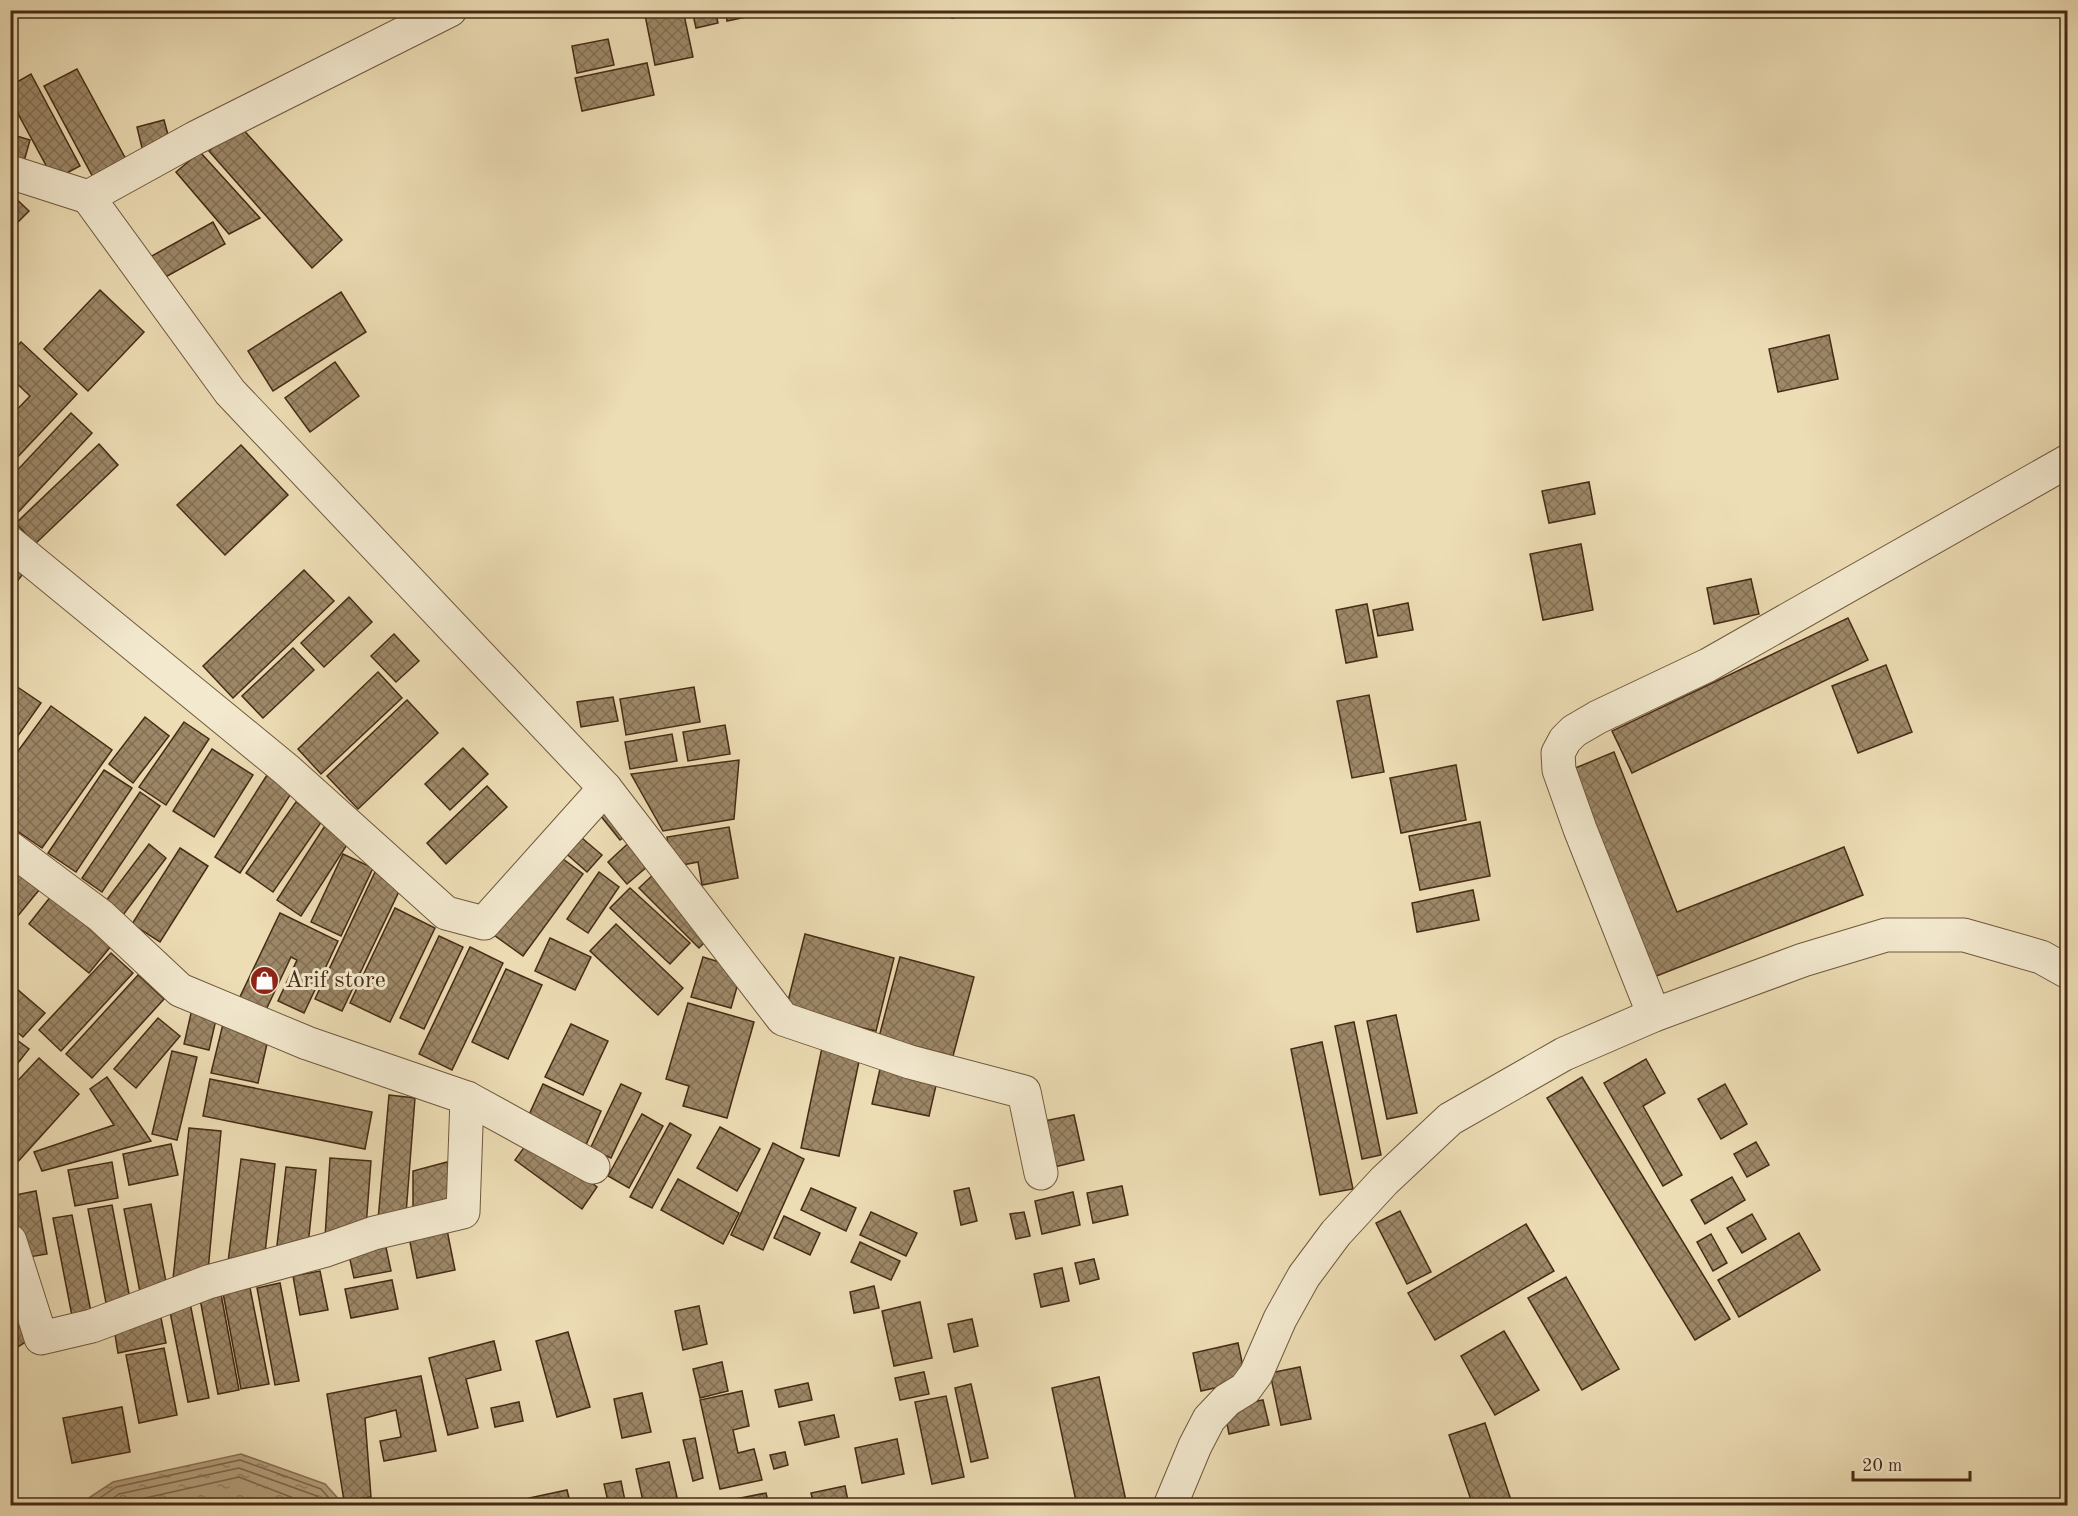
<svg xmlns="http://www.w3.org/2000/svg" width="2078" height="1516" font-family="'Old Standard TT',serif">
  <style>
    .water { fill: url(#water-ripples); stroke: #887154; stroke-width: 1.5 }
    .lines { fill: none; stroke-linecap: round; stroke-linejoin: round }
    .shore { stroke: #7d6649; stroke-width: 1.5 }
    .building { fill: url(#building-cross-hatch); stroke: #462b14; stroke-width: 1.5 }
    .minor-casing { stroke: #70583c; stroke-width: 35 }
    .minor { stroke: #f3e9cf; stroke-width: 33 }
    .labels { text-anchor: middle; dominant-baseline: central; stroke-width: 6; stroke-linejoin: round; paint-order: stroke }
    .poi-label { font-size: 24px; fill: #462b14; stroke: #f3e9cf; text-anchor: start }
  </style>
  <defs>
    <pattern id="water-ripples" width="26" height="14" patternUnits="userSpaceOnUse" patternTransform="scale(1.5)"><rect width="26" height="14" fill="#b4a07e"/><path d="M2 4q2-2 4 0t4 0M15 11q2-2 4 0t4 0" fill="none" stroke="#948366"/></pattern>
    <pattern id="building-cross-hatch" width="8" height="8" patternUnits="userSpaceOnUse" patternTransform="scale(1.5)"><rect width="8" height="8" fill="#9d8868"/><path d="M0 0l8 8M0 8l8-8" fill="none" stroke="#826f54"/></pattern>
  </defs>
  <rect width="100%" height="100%" fill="#edddb5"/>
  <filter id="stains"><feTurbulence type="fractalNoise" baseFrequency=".00333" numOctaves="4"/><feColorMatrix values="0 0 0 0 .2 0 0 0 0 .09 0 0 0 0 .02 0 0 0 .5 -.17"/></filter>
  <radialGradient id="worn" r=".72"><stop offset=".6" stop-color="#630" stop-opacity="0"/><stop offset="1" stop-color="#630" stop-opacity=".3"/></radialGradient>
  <!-- water -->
  <polygon class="water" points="241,1454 325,1484 344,1505 78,1505 113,1482"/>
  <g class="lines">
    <!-- shore -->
    <g class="shore">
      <polyline points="88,1506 116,1487 240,1460 321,1489 336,1506"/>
      <polyline points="102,1506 119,1494 239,1468 317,1496 326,1506"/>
      <polyline points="118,1506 123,1503 239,1477 314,1506"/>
    </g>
  </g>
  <!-- building -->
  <g class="building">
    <polygon points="644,10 683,10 693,57 655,65"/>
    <polygon points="692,10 715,10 718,23 696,28"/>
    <polygon points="725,10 770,10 770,12 727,21"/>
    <polygon points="951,10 988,10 952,18"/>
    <polygon points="608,39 614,65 577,73 572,46"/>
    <polygon points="647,63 654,95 582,111 575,78"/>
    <polygon points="77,69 128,163 95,181 44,86"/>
    <polygon points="31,74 80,166 54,180 10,99 10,86"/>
    <polygon points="164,120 171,146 143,152 137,127"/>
    <polygon points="239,125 342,240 312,268 209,151"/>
    <polygon points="10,134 30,140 23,165 10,162"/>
    <polygon points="200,152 260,218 229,234 176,172"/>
    <polygon points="10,193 29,211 10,230"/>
    <polygon points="213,222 225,244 162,279 150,257"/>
    <polygon points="100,290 144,332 88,391 44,349"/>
    <polygon points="341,292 366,332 273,391 248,351"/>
    <polygon points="1829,335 1838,379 1778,392 1769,349"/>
    <polygon points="21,342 77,394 10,465 10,417 30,396 10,377 10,353"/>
    <polygon points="335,362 359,396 310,432 285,398"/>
    <polygon points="71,413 92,433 10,521 10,478"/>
    <polygon points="99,444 118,465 35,544 16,523"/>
    <polygon points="241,445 288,495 225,555 177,505"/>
    <polygon points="1589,482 1595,514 1549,523 1542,491"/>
    <polygon points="1581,544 1593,610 1543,620 1530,554"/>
    <polygon points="10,561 25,571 10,591"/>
    <polygon points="304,570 334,601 233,698 203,666"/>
    <polygon points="1751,579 1759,614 1714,624 1707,588"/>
    <polygon points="349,597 372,622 324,667 301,643"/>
    <polygon points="1408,603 1413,630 1378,636 1373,610"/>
    <polygon points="1367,604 1377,657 1346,663 1336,610"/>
    <polygon points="1848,618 1868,660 1632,773 1612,731"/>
    <polygon points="394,634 419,661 396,682 371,656"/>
    <polygon points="293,648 314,670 263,718 242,696"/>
    <polygon points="1886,665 1912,732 1858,753 1832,686"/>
    <polygon points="378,672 402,698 321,774 298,749"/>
    <polygon points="13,684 41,703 10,747 10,688"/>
    <polygon points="694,687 700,722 626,735 620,699"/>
    <polygon points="1369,695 1384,772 1352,778 1337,701"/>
    <polygon points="613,697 618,721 581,727 577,702"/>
    <polygon points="407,700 438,733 358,809 327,776"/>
    <polygon points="51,706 112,750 42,848 10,826 10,762"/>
    <polygon points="145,717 169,736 133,783 109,764"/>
    <polygon points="184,722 209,739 166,805 139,787"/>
    <polygon points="725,725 730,754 688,761 683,732"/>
    <polygon points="672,734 677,761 630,769 625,742"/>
    <polygon points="463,748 488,774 450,810 425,784"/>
    <polygon points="212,749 253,775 214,837 173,811"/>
    <polygon points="1614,752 1677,912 1844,847 1863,895 1654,977 1573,769"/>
    <polygon points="739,760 734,819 663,831 631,774"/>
    <polygon points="1456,765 1466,820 1401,833 1390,778"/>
    <polygon points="104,770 132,788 76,872 48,853"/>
    <polygon points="267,775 292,792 240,873 215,857"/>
    <polygon points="487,786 507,807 446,864 427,843"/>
    <polygon points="140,792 160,806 102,892 82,878"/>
    <polygon points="607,801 632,831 620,840 596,810"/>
    <polygon points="296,802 322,821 273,892 246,873"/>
    <polygon points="328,821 352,837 301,916 277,900"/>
    <polygon points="1480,822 1490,876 1420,890 1409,836"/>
    <polygon points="729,827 738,878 702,885 698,862 672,867 667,837"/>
    <polygon points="576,833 602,855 587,872 561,849"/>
    <polygon points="635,837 655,860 627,884 608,862"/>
    <polygon points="149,844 166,858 120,919 102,906"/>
    <polygon points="180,848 208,866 160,942 132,924"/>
    <polygon points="555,853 583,874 523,956 494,935"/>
    <polygon points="343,854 373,868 341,936 311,922"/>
    <polygon points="10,867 39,890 17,917 10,911"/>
    <polygon points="375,872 402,885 342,1011 315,999"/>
    <polygon points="599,872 619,887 588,933 567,919"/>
    <polygon points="654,874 713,934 699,948 639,888"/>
    <polygon points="630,888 690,943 670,964 610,908"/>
    <polygon points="1473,890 1479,920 1417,932 1412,903"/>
    <polygon points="51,896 111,946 89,973 29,924"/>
    <polygon points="395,908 435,928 390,1022 350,1003"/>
    <polygon points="280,913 338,941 304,1013 278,1001 297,960 291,957 264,1014 238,1001"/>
    <polygon points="616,924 683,988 658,1015 590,951"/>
    <polygon points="805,934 894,958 876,1031 786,1009"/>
    <polygon points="439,936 463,947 424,1029 400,1018"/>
    <polygon points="550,938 591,957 575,990 535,971"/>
    <polygon points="470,947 503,963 452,1070 419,1054"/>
    <polygon points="111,953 133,973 61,1051 39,1030"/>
    <polygon points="703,957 742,969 731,1008 691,997"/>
    <polygon points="900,957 974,977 953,1056 879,1037"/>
    <polygon points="506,969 542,985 508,1059 472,1042"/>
    <polygon points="138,975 164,999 92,1078 66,1054"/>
    <polygon points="10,983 45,1013 23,1037 10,1026"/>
    <polygon points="688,1003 754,1022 727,1118 683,1106 689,1086 666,1079"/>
    <polygon points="192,1009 217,1015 209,1050 184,1044"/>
    <polygon points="1396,1015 1417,1113 1387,1119 1367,1021"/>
    <polygon points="158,1018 180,1036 136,1088 114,1069"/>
    <polygon points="1354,1022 1381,1155 1362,1159 1335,1026"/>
    <polygon points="223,1024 269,1035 258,1083 211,1073"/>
    <polygon points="571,1024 608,1041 583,1095 545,1077"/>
    <polygon points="10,1035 29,1049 10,1073"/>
    <polygon points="1322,1042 1353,1189 1320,1195 1291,1049"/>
    <polygon points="823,1043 861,1052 839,1156 801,1148"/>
    <polygon points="172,1051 197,1057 177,1140 152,1134"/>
    <polygon points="39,1058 79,1094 14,1166 10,1163 10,1089"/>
    <polygon points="1646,1059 1665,1093 1643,1106 1682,1175 1663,1186 1604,1083"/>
    <polygon points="880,1069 937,1081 929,1116 872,1104"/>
    <polygon points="107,1077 151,1141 42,1171 34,1152 114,1125 90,1089"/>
    <polygon points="1582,1077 1730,1319 1695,1340 1547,1098"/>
    <polygon points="210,1079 372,1112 365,1149 203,1116"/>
    <polygon points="543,1084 601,1111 586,1145 528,1117"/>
    <polygon points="621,1084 641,1093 611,1158 590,1149"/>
    <polygon points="1725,1084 1747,1124 1721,1139 1698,1099"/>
    <polygon points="389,1095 415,1098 406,1214 378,1220"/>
    <polygon points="642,1114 663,1126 629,1188 608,1176"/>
    <polygon points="1074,1115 1084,1160 1054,1167 1044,1121"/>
    <polygon points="670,1123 691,1135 652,1208 630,1197"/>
    <polygon points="720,1127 760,1149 737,1191 697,1168"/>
    <polygon points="189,1128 221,1131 208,1271 173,1279"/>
    <polygon points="531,1138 597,1187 582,1209 515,1160"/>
    <polygon points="1756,1142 1769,1165 1747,1177 1734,1154"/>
    <polygon points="773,1143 804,1159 763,1250 731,1235"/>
    <polygon points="171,1144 178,1175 129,1185 123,1154"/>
    <polygon points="330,1158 371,1161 366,1227 325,1238"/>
    <polygon points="241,1159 275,1164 265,1253 228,1262"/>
    <polygon points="112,1162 118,1198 75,1206 68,1170"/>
    <polygon points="447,1162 457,1202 413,1213 413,1171"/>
    <polygon points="286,1167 316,1170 308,1245 276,1254"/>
    <polygon points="1732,1177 1745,1200 1705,1224 1691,1200"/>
    <polygon points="678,1179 739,1213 723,1244 661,1210"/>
    <polygon points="1122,1186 1128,1215 1093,1223 1087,1193"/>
    <polygon points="811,1188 856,1208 846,1231 801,1210"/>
    <polygon points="969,1188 977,1221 961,1225 954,1191"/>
    <polygon points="36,1191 47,1254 18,1259 10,1216 10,1196"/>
    <polygon points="1073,1192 1080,1225 1042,1234 1035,1201"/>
    <polygon points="151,1204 167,1287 140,1292 124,1209"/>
    <polygon points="112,1205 130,1299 106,1303 88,1209"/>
    <polygon points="1400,1211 1431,1272 1407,1284 1376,1223"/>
    <polygon points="871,1212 917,1233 906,1256 860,1235"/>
    <polygon points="1024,1212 1030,1236 1016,1239 1010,1214"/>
    <polygon points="1752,1214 1766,1239 1742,1253 1727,1228"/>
    <polygon points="72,1215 91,1312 72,1316 53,1218"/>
    <polygon points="784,1216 820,1233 810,1255 774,1238"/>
    <polygon points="1526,1224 1554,1271 1435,1340 1408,1293"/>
    <polygon points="446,1225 455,1270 417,1278 408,1232"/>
    <polygon points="1799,1233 1820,1270 1739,1317 1718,1280"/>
    <polygon points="1711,1234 1727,1263 1713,1271 1697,1242"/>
    <polygon points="384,1238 391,1271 354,1278 347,1246"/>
    <polygon points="860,1242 900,1261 891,1280 851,1262"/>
    <polygon points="1094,1259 1099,1279 1080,1284 1075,1263"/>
    <polygon points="10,1263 32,1338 10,1352"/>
    <polygon points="1062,1268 1069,1301 1041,1307 1034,1274"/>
    <polygon points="320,1271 328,1310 300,1315 293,1276"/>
    <polygon points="1566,1277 1619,1369 1582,1390 1528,1298"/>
    <polygon points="392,1280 398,1309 351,1318 345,1289"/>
    <polygon points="280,1283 299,1381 275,1385 257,1288"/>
    <polygon points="874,1286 879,1308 854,1313 850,1292"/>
    <polygon points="250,1288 269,1384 241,1389 223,1293"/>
    <polygon points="221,1294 239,1390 218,1394 200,1299"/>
    <polygon points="920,1302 932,1358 894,1366 882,1311"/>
    <polygon points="190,1303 209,1398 188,1402 169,1307"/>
    <polygon points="699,1306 707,1344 683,1350 675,1311"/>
    <polygon points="160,1313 166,1343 118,1353 113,1322"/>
    <polygon points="972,1319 978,1346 954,1352 948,1324"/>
    <polygon points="1504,1331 1539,1390 1495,1415 1461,1356"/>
    <polygon points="568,1332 590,1407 557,1417 536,1341"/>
    <polygon points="494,1341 501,1370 466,1379 478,1428 448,1435 429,1358"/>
    <polygon points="1238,1343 1246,1381 1201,1391 1193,1353"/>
    <polygon points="164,1348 177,1415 139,1423 126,1355"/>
    <polygon points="722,1362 728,1391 700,1398 693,1369"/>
    <polygon points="1300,1367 1311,1419 1281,1425 1270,1373"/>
    <polygon points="924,1372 929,1394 900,1400 895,1378"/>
    <polygon points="421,1376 436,1451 384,1461 380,1441 401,1437 396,1410 365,1418 371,1497 344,1501 327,1394"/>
    <polygon points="1099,1377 1126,1501 1106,1506 1077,1506 1052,1388"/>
    <polygon points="808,1383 812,1400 779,1407 775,1390"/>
    <polygon points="971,1384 988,1458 971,1462 955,1388"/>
    <polygon points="742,1391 749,1426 733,1430 738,1453 754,1449 762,1480 720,1489 700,1400"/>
    <polygon points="642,1393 651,1432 622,1438 614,1399"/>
    <polygon points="946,1396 964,1477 932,1484 915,1402"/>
    <polygon points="1263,1400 1269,1425 1229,1434 1224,1408"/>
    <polygon points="519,1402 523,1421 495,1427 491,1408"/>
    <polygon points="122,1407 130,1452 72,1463 63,1418"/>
    <polygon points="834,1415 839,1437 805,1445 799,1422"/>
    <polygon points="1485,1423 1513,1506 1473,1506 1449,1435"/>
    <polygon points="695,1438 703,1478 693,1481 683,1440"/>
    <polygon points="897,1439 904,1474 862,1483 855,1448"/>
    <polygon points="785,1452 788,1465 774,1469 770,1455"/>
    <polygon points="669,1462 679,1506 644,1506 636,1469"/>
    <polygon points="621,1481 626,1506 609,1506 604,1484"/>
    <polygon points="845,1486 849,1506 814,1506 811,1493"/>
    <polygon points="567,1490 571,1506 530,1506 529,1498"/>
    <polygon points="766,1493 769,1506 737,1506 735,1499"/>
    <polygon points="724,1500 725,1506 702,1506"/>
  </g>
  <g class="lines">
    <defs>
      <g id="minor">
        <polyline points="10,172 88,197 195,138 450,10"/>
        <polyline points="88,197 230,392 605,788"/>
        <polyline points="10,543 287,770 446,913 484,923 605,788 783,1019 910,1062 1024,1092 1041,1173"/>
        <polyline points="10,848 101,916 180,990 307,1043 467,1098 593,1167"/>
        <polyline points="1654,1015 1580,829 1559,770 1558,753 1565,740 1574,731 1598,717 1708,665 2068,461"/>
        <polyline points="10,1241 41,1338 92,1326 208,1282 326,1250 374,1233 463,1212 467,1098"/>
        <polyline points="1170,1506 1195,1446 1209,1419 1227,1400 1245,1389 1256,1374 1280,1319 1304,1276 1336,1233 1384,1181 1450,1119 1564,1054 1654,1015 1803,960 1886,935 1964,935 2041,957 2068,972"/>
      </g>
    </defs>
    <!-- minor casing -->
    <use href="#minor" class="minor-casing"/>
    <!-- minor -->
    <use href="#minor" class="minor"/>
  </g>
  <!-- icons -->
  <defs>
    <symbol id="shop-disc" viewBox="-11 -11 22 22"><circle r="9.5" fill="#8f2418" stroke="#f3e9cf"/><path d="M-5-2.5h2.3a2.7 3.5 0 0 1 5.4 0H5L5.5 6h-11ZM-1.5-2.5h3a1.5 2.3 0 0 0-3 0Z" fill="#fff"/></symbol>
  </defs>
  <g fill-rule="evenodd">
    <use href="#shop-disc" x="248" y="964" width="33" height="33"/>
  </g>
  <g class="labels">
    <!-- poi labels -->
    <g class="poi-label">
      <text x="285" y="981">Arif store</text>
    </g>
  </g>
  <!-- margin -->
  <rect width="2078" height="1516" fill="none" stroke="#edddb5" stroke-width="36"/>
  <rect x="12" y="12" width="2054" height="1492" fill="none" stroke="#462b14" stroke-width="3"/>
  <rect x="18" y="18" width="2042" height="1480" fill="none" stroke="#462b14" stroke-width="1.5"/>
  <!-- scale -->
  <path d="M1853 1471v9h117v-9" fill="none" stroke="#462b14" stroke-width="3"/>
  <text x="1862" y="1471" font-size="18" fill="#462b14" stroke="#f3e9cf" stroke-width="4.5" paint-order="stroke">20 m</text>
  <rect width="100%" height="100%" filter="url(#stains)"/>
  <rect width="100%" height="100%" fill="url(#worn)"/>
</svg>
